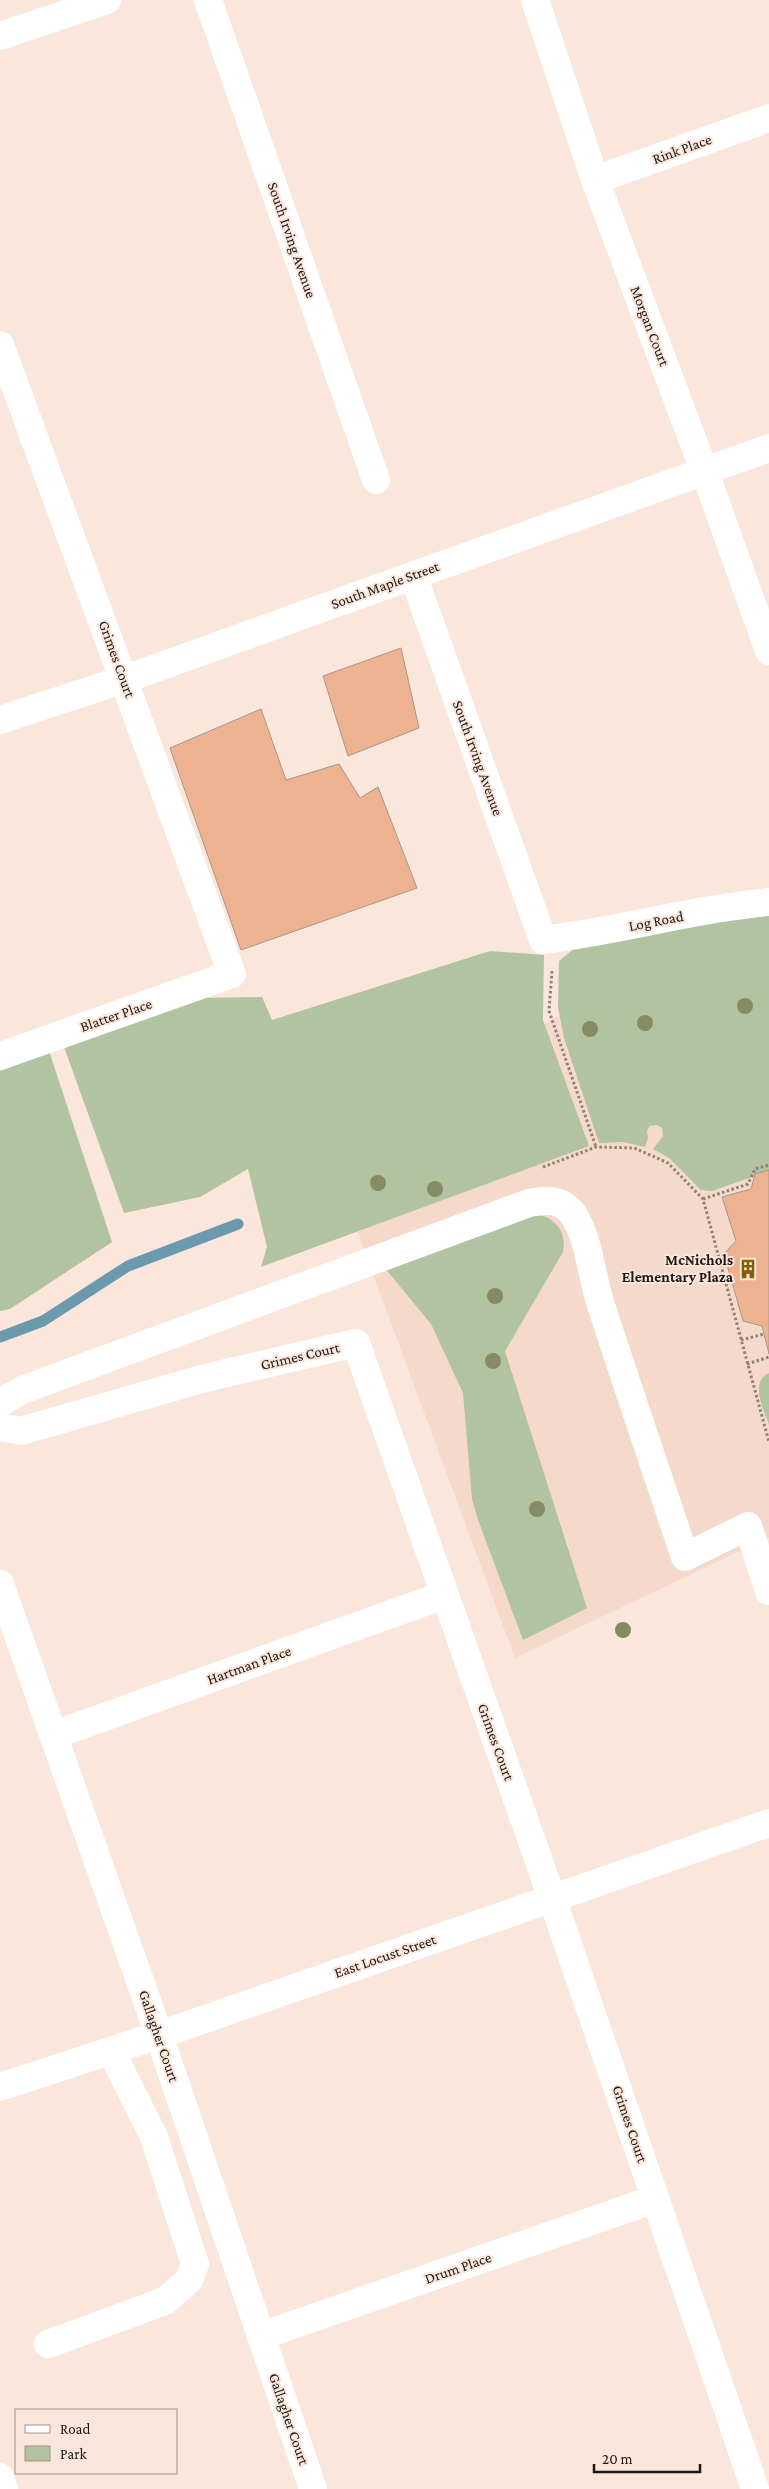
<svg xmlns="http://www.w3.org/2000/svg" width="769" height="2489" font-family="'Crimson Pro',serif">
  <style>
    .built { fill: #f5dacb }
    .green { fill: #b1c3a1 }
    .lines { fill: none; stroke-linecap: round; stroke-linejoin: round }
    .stream { stroke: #6b9aaf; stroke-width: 11 }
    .building { fill: #edb290; stroke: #a8968c }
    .path { stroke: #8d8078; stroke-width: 3; stroke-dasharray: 2.5 2.5; stroke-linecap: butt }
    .minor { stroke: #fff; stroke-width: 28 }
    .tree { fill: #868b64 }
    .labels { text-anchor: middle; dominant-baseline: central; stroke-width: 4; stroke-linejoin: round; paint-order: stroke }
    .street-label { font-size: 15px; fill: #1f1814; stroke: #fae6db }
    .poi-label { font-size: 15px; font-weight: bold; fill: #1f1814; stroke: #fae6db; text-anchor: end }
  </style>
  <rect width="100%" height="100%" fill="#fae6db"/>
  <!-- built -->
  <polygon class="built" points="562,1014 769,1020 769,1537 515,1658 327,1150"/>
  <!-- green -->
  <g class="green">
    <polygon points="769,907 769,1171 712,1191 701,1190 669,1158 653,1149 663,1136 662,1128 657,1125 650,1126 647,1131 648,1138 645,1147 623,1142 599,1143 564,1038 558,1007 559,961 587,938"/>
    <polygon points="490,951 544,955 543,1020 589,1146 261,1267 267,1247 248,1169 200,1197 124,1213 64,1047 202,998 262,997 272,1020"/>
    <polygon points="49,1051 112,1242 10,1309 0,1311 0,1071"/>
    <path d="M529 1212C550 1215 568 1227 563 1252L505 1351 587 1608 523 1640 478 1520 472 1499 463 1393 431 1324 384 1267Z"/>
    <path d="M769 1373V1425C764 1410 749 1382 769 1373Z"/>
  </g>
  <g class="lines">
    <!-- stream -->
    <polyline class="stream" points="0,1337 43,1321 128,1266 238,1224"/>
  </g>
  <!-- building -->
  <g class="building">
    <polygon points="401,648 419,728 348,756 323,676"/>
    <polygon points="261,709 286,780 339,764 360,798 378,787 417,888 241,950 170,748"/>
    <polygon points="769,1170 769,1354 762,1326 743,1321 724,1254 736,1241 722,1197 751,1189 755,1174"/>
  </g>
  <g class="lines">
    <!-- path -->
    <g class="path">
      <polyline points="552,971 549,1011 596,1147"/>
      <polyline points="543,1167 596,1147 634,1148 668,1163 703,1199 769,1442"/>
      <polyline points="703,1199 748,1184 755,1169 769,1165"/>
      <polyline points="741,1340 764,1334"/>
      <polyline points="747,1364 769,1357"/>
    </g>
    <!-- minor -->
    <g class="minor">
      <polyline points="208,0 376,480"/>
      <polyline points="535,0 595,180 704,470 769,651"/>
      <polyline points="0,36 107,0"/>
      <polyline points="595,180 769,118"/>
      <polyline points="0,345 232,974 0,1056"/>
      <path d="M413 575 543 940C619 931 693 909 769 902"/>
      <polyline points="0,720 125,679 769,448"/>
      <path d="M0 1403 22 1390 529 1203C547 1200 561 1198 573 1214 590 1240 591 1276 601 1305 628 1389 657 1473 685 1557L748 1526 769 1591"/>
      <polyline points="0,1427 21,1431 205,1378 356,1343 552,1898 755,2489"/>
      <polyline points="0,1584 159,2035 313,2489"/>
      <polyline points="54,1735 444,1595"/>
      <polyline points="0,2087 159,2035 769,1823"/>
      <polyline points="261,2336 655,2199"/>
      <polyline points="48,2344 165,2301 189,2280 195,2264 154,2137 111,2051"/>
      <polyline points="0,2477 4,2489"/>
    </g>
  </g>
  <!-- trees -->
  <g class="tree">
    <circle cx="745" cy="1006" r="8"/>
    <circle cx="645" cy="1023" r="8"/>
    <circle cx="590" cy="1029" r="8"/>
    <circle cx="378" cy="1183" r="8"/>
    <circle cx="435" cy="1189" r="8"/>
    <circle cx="495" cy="1296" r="8"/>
    <circle cx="493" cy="1361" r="8"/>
    <circle cx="537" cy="1509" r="8"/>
    <circle cx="623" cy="1630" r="8"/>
  </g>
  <!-- icons -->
  <defs>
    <symbol id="building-bare" viewBox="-9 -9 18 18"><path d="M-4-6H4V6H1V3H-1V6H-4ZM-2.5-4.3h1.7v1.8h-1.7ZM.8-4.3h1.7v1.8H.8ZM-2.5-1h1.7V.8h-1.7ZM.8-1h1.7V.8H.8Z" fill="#895c00" stroke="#fae6db" stroke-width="2.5" paint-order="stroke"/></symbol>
  </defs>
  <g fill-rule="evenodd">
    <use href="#building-bare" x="734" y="1255" width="28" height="28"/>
  </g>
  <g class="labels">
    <!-- street labels -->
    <g class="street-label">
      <text transform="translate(682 149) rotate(-20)">Rink Place</text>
      <text transform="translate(292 240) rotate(71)">South Irving Avenue</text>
      <text transform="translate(650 326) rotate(69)">Morgan Court</text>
      <text transform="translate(385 585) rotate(-20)">South Maple Street</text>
      <text transform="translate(117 659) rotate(70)">Grimes Court</text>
      <text transform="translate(478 758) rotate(70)">South Irving Avenue</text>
      <text transform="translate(656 921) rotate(-11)">Log Road</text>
      <text transform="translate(116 1015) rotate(-19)">Blatter Place</text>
      <text transform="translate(300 1356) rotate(-13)">Grimes Court</text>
      <text transform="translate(249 1665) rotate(-20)">Hartman Place</text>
      <text transform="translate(496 1742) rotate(70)">Grimes Court</text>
      <text transform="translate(385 1956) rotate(-19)">East Locust Street</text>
      <text transform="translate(159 2036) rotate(71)">Gallagher Court</text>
      <text transform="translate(630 2124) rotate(71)">Grimes Court</text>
      <text transform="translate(458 2268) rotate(-19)">Drum Place</text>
      <text transform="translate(289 2419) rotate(71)">Gallagher Court</text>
    </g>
    <!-- poi labels -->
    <g class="poi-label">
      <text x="733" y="1260">McNichols<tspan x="733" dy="17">Elementary Plaza</tspan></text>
    </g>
  </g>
  <!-- legend -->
  <rect x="15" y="2409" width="162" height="65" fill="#fae6db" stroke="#a2948b"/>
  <rect x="25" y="2425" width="25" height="8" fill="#ffffff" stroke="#a2948b"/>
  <text x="60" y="2434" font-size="15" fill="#1f1814">Road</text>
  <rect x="25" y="2446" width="25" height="15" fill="#b1c3a1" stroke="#a2948b"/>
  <text x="60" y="2459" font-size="15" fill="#1f1814">Park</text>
  <!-- scale -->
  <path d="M594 2464v8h106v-8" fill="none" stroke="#1f1814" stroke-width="2.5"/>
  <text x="602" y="2464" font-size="15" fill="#1f1814" stroke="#fae6db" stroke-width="4" paint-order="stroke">20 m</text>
</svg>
